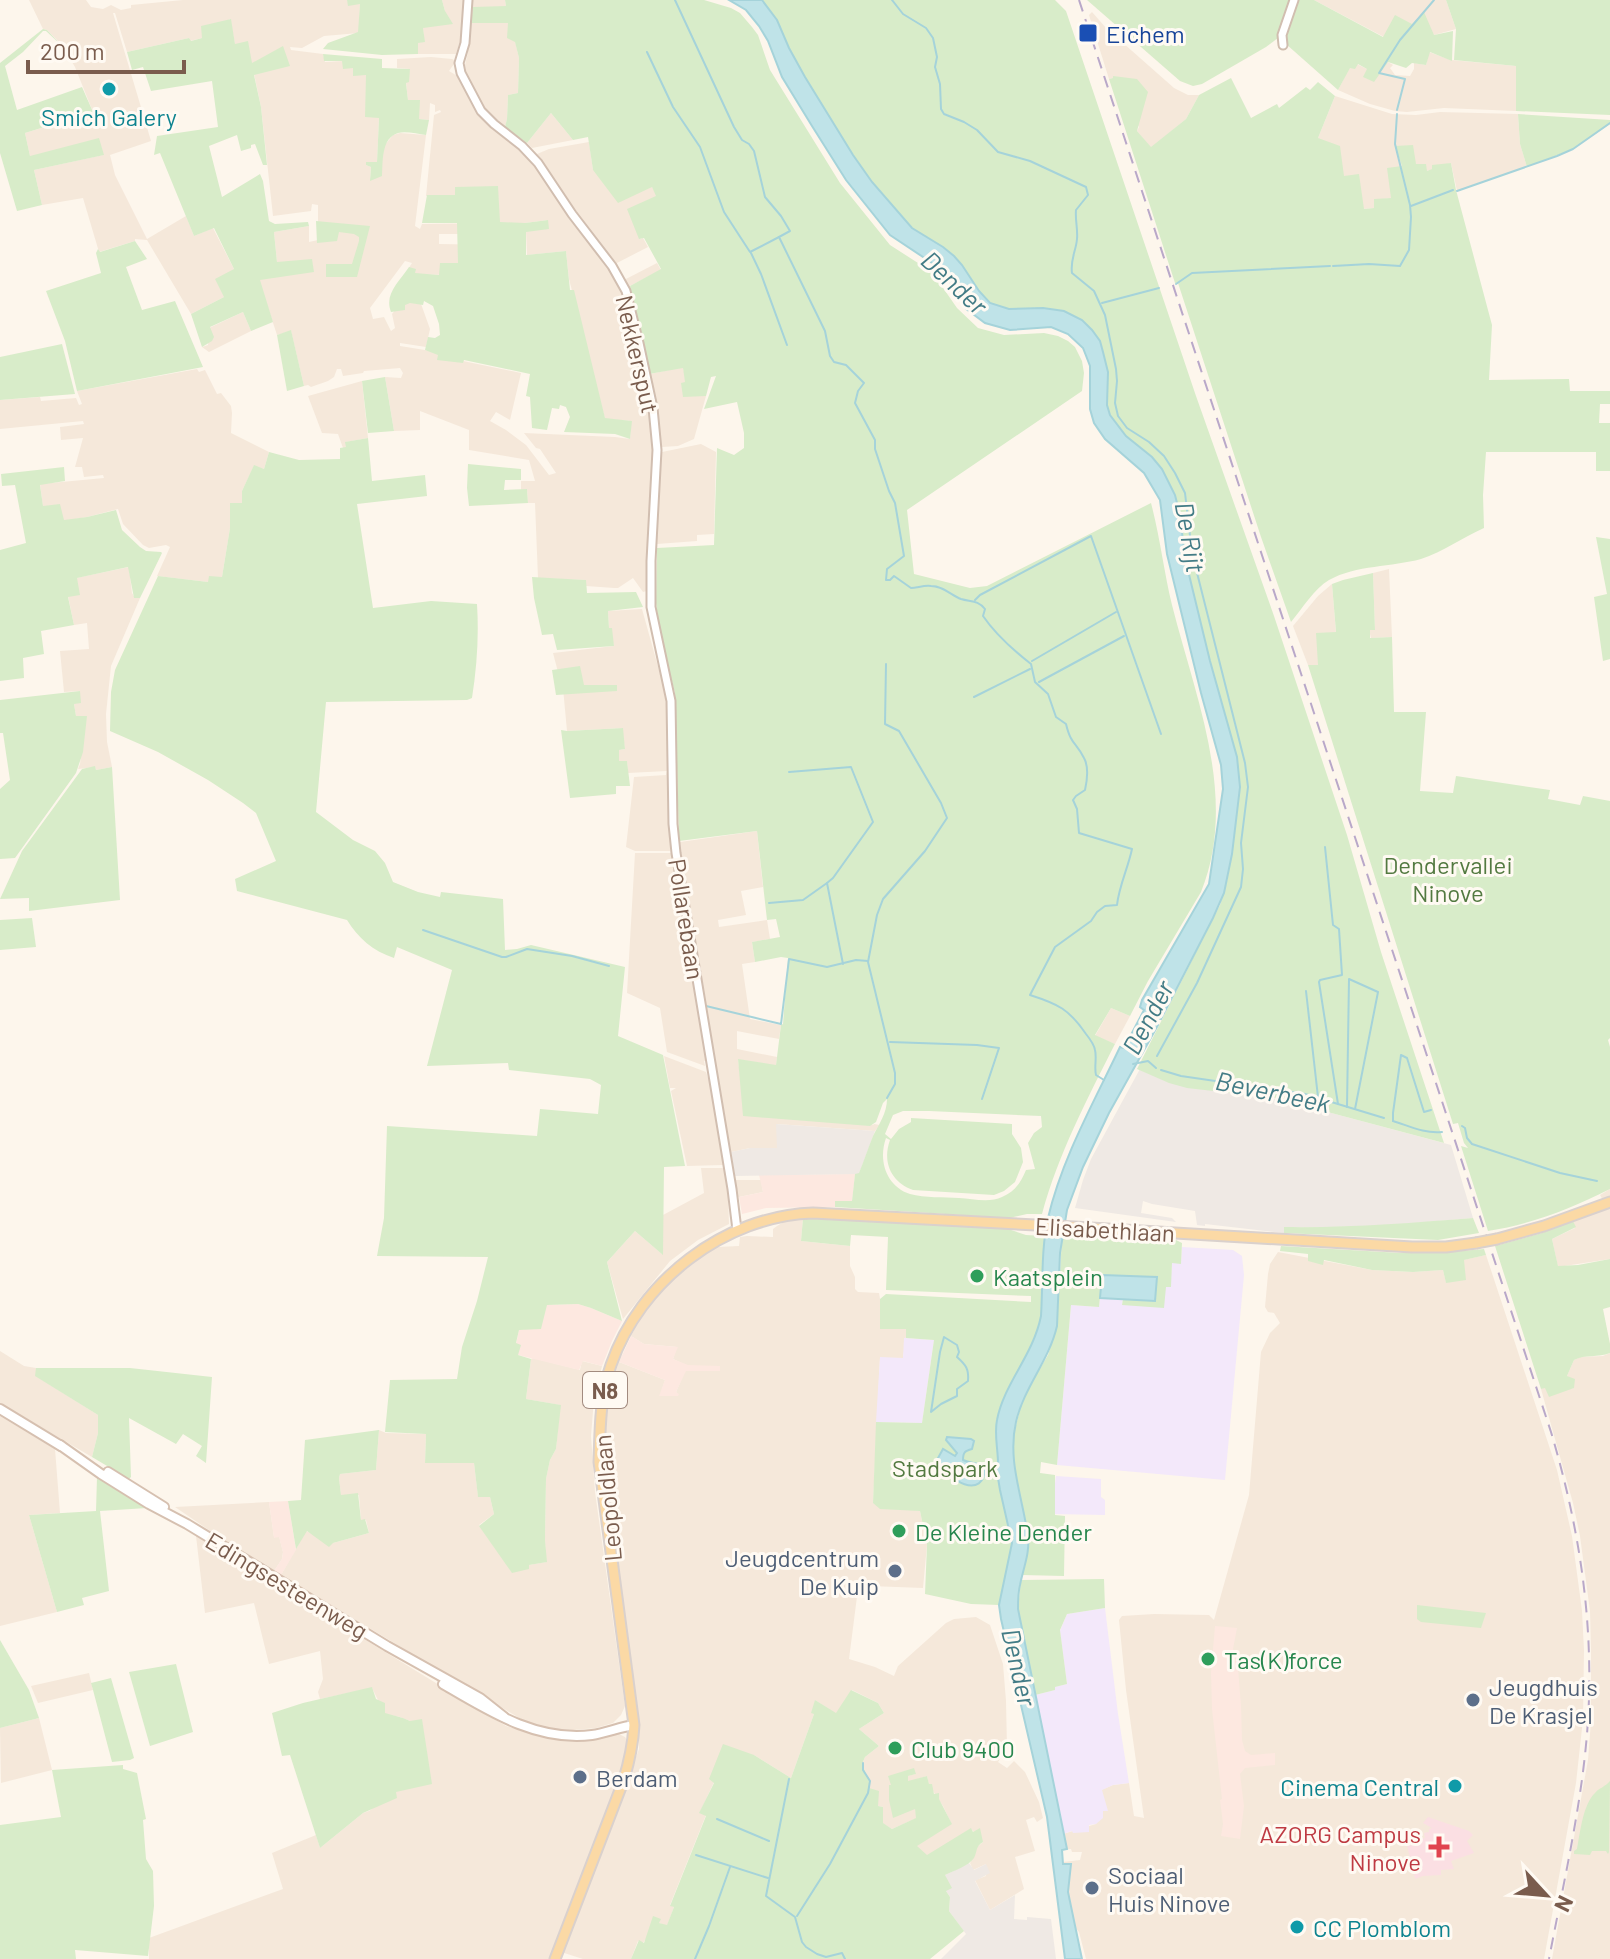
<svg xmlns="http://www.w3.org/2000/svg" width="1610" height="1959" font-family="Barlow,sans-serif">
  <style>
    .residential { fill: #f5e8da; fill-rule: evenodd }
    .commercial { fill: #fde8e0 }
    .industrial { fill: #efe9e4 }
    .education { fill: #f3e8fa }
    .medical { fill: #fbdfe3 }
    .green { fill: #d8ecc9; fill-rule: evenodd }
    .water { fill: #bfe3e8; stroke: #a5d3da; stroke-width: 2 }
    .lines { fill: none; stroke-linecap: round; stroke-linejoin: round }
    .stream { stroke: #a5d3da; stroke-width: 2 }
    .tertiary-casing { stroke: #d1beb0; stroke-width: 11 }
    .secondary-casing { stroke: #d6c0b0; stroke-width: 12 }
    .primary-casing { stroke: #dad1cd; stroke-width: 13 }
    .tertiary { stroke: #fff; stroke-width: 7 }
    .secondary { stroke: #fff; stroke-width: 8 }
    .primary { stroke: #fbd9a5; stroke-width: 9 }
    .rail { stroke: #b9a8c9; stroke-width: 2; stroke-dasharray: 12 8; stroke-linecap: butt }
    .primary-bridge-casing { stroke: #dad1cd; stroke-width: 13; stroke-linecap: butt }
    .primary-bridge { stroke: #fbd9a5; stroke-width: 9 }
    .transit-dot { fill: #1a4fb4; stroke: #fffaf3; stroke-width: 3 }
    .culture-dot { fill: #0f9aa8; stroke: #fffaf3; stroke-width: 3 }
    .leisure-dot { fill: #2e9e5b; stroke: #fffaf3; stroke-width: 3 }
    .service-dot { fill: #5c6f8a; stroke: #fffaf3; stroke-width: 3 }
    .health-dot { fill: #e0444e; stroke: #fffaf3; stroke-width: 3 }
    .labels { text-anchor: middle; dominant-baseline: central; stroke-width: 6; stroke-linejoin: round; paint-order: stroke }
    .shield { fill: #fffaf3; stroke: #a28b7f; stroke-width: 2 }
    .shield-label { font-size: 22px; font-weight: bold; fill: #7a5c4d }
    .transit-label { font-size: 24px; fill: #164399; stroke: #fffaf3; text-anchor: start }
    .culture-label { font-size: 24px; fill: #0d838f; stroke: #fffaf3 }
    .street-label { font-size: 24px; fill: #7a5c4d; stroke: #fffaf3 }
    .park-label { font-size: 24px; fill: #537a41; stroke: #fffaf3 }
    .leisure-label { font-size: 24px; fill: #27864d; stroke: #fffaf3; text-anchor: start }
    .service-label { font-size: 24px; fill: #4e5e75; stroke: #fffaf3; text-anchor: start }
    .health-label { font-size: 24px; fill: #be3a42; stroke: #fffaf3; text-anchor: end }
    .water-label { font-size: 26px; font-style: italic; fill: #437c86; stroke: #fffaf3 }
  </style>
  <rect width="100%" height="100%" fill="#fdf6ec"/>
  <!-- residential -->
  <g class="residential">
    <path d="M29 0H86L91 7 103 9 111 5 121 10 131 8V5L183 0H347L349 5 360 3 359 33 324 36 302 48 290 47 291 50 323 54 325 62 343 61 366 75 367 86 379 117 377 163 366 165 371 167 370 180 384 146 393 135 400 133 426 135 415 226 420 229 422 224 499 223 498 195 426 196 434 115 441 112 440 110 435 112V105L430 103 429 120 419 119 408 100 406 82 410 69 397 68V59L431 57 452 59 456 61 449 71 459 77 466 71 465 65 468 52 459 44 456 54H418V42H424L423 28 445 11 442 0H505L506 6 472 23H508L515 41 519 58 518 93 508 95 507 119 505 128 486 109 480 117 525 155 539 171 544 163 537 154 549 149 589 142 593 170 652 187 657 195 640 239 643 238 648 247 615 264 624 280 657 263 661 270 630 286 650 374 683 367 686 382 683 396H706L694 439 678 446 662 447V452L701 444 716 452 714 534 697 535V541L657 544V538L648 539 646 568 647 591 643 592 633 578 618 588H614L586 586V580L538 578 535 503H528L527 489 521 490V481H535L529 460 469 450V430L420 411V430L394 431 385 377 401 378 403 373 400 368 364 371 363 373 343 376 341 369H337L334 377 328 381 311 387 308 385 304 386 291 331 277 335 259 280 277 262 274 232 309 226V242L318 240V205L312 204 311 211 273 216 261 107 252 64 235 44 230 19 202 38 190 41 189 38 127 52 115 13H113L151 141 110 155 115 175 147 239 186 216 194 236 213 228 234 269 224 297 191 314 147 240 135 239V241L99 252 83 198 42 205 34 170 103 155 30 156 25 133 93 112 75 67 61 44 47 30 43 29ZM548 220 526 231 527 255 566 251 569 279 605 419 631 421 630 439 615 437 524 433 536 448 540 449 556 473 549 475 526 445 506 430 490 421 496 412 510 420 521 373 463 361 462 356 400 346V343L426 347 430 329 420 301 403 300 392 314 395 328 391 331 384 317 373 319 370 308 405 261 412 263 405 274 528 277 501 245 439 244V234H500L525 223Z"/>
    <polygon points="1314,0 1446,0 1456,29 1434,35 1412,24 1384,37"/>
    <polygon points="1092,12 1106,28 1174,88 1188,95 1199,95 1186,119 1151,148 1137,131 1139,127 1114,78 1109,79 1089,15"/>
    <polygon points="1429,52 1451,60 1516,66 1516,111 1444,108 1407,112 1395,111 1370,104 1338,90 1350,67 1357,64 1367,69 1388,62 1393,65 1390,68 1395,75 1410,76 1414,69 1414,63 1426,65"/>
    <polygon points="1335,96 1392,114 1416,115 1440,112 1518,114 1520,144 1527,167 1457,191 1451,163 1427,171 1416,164 1395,146 1402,166 1391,198 1374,200 1374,208 1363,209 1318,138"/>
    <polygon points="551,113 573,140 532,148 527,143"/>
    <polygon points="243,312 251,331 209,352 202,347 208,345 209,328"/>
    <polygon points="197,369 199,372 205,370 217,394 221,393 231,406 232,413 231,433 269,452 264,469 254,466 242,491 242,503 230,503 230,528 222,577 208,582 157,576 170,547 166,545 149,548 143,545 123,524 118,509 87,517 64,521 43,507 40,484 104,478 103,475 84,477 82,467 75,467 83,438 61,440 60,427 84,424 83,421 0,429 0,400 40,397 41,401 76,398 79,405 82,404 77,391"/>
    <polygon points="362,381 368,438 346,442 346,448 343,448 338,434 322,433 308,396"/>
    <polygon points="129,567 132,593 135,598 140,598 111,666 106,714 107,742 112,767 96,770 95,767 78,769 80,764 86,716 76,716 74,704 80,691 64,692 60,651 89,649 87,623 74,625 68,596 76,578"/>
    <polygon points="1389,569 1392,637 1371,638 1369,630 1375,630 1373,573"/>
    <polygon points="1332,584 1336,633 1318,665 1308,665 1293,626 1318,596"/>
    <polygon points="642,609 662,681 667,709 669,836 680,842 757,831 763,887 741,891 746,915 718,920 719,927 767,920 770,939 752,942 755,962 742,964 750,1019 781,1025 779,1039 737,1031 737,1049 777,1057 776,1066 738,1060 740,1075 873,1125 874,1124 880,1125 875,1131 777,1124 777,1148 750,1148 731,1152 727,1137 719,1141 728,1193 738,1196 735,1180 761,1180 763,1192 739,1197 728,1194 729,1224 698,1240 670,1261 623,1319 607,1262 635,1231 662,1254 663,1215 704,1193 701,1168 724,1168 723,1165 687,1166 671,1091 676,1088 670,1088 664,1056 706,1072 708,1078 716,1076 714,1059 704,1061 705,1066 667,1052 660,1008 627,993 635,853 671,853 673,870 683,871 680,843 670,837 670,851 635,851 626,847 634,777 666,775 667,771 628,773 627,761 619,761 619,750 625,749 622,728 567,731 563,688 583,685 558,672 553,653 614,646 609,628 608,611"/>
    <polygon points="1111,1008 1130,1016 1115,1044 1095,1036"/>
    <polygon points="1610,1189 1610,1259 1558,1267 1552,1239 1575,1228 1573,1221 1608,1209 1600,1195"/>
    <polygon points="803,1218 801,1241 850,1246 850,1266 855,1277 855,1289 858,1292 879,1293 880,1299 880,1329 907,1329 903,1358 880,1358 873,1503 920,1511 927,1545 923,1588 870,1586 870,1582 859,1581 849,1659 875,1667 894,1676 898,1666 946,1623 954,1619 976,1617 990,1625 1003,1664 1006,1701 1007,1748 998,1762 1007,1768 1014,1761 1025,1772 1039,1802 1043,1818 1037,1822 1034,1817 1026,1820 1035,1851 1015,1857 1024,1889 990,1910 975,1880 986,1876 986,1864 973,1870 970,1863 973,1858 976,1848 983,1842 971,1829 927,1856 916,1846 951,1823 943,1806 929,1785 927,1776 908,1782 907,1776 916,1774 889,1776 915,1809 917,1818 892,1829 882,1823 883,1807 878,1806 869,1788 869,1780 862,1764 865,1757 879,1746 859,1729 884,1713 878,1703 852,1690 836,1714 815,1700 814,1714 791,1778 754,1755 714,1782 700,1812 706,1815 670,1905 674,1907 667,1926 659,1923 660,1919 643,1943 638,1941 631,1959 583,1959 561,1952 639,1749 638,1713 605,1470 604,1441 606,1410 613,1379 619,1362 665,1380 660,1396 678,1395 676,1392 685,1371 719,1371 719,1366 688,1366 673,1359 677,1347 644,1344 631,1336 640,1319 656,1296 681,1271 699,1258 717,1247 739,1246 740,1237 747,1236 773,1237 773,1229 777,1226 789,1219"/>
    <polygon points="1278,1252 1372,1270 1413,1272 1443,1270 1446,1282 1463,1260 1486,1255 1557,1470 1572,1536 1582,1611 1584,1650 1583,1719 1576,1783 1544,1959 1086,1959 1079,1932 1074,1926 1068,1892 1071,1865 1064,1865 1063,1862 1080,1860 1082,1852 1072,1852 1071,1849 1067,1849 1063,1834 1096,1824 1102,1811 1101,1790 1113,1785 1129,1783 1134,1816 1144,1818 1126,1690 1119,1620 1122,1616 1154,1614 1209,1615 1214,1620 1249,1495 1261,1352 1270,1333 1280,1323 1274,1313 1268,1312 1265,1307 1268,1274 1270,1264"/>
    <polygon points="0,1351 24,1366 36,1368 36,1376 98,1415 98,1433 92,1457 0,1403"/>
    <polygon points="1610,1353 1610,1959 1552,1959 1588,1760 1591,1721 1591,1650 1590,1611 1580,1536 1573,1503 1541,1389 1545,1387 1567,1389 1574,1388 1567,1376 1574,1360 1580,1357 1603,1356"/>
    <polygon points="533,1358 580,1370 582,1361 602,1366 594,1399 591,1436 595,1492 625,1706 621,1715 613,1723 596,1728 573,1730 545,1728 526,1722 281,1575 306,1531 333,1543 369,1533 366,1520 361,1520 359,1495 341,1495 339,1478 340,1474 376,1470 379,1430 386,1433 426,1434 425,1463 474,1463 478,1496 490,1497 494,1514 479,1525 512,1572 529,1565 546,1562 545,1540 546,1479 550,1460 556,1449 560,1405 526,1399 531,1359"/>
    <polygon points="0,1416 55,1449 60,1513 29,1515 57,1612 0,1626"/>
    <polygon points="269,1502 274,1537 279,1536 283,1552 282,1559 274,1571 225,1541 175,1507"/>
    <polygon points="196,1536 506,1726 539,1736 564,1740 603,1737 619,1734 625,1737 628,1742 623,1769 550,1959 149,1959 149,1938 283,1889 272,1853 316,1835 320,1848 363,1813 369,1811 395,1793 410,1721 400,1717 385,1714 372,1688 320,1699 318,1692 323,1679 320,1651 269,1664 254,1603 205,1613"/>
    <polygon points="89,1673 93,1690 38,1703 31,1686"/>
    <polygon points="39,1718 52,1770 1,1783 0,1728"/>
  </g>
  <!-- commercial -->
  <g class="commercial">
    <polygon points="855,1174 852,1202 835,1201 835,1207 766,1208 742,1214 739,1197 763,1192 759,1175"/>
    <polygon points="578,1304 591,1308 622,1321 612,1341 602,1366 583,1361 579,1370 518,1355 516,1344 519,1330 547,1305"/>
    <polygon points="631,1336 644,1344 678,1347 673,1359 688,1365 720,1366 720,1371 686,1371 676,1392 679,1394 678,1396 659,1396 665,1380 619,1362"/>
    <polygon points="288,1501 296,1550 281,1575 274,1571 282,1559 283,1552 279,1537 274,1538 269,1502"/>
    <polygon points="1215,1626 1237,1628 1233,1649 1237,1655 1241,1706 1242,1740 1245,1751 1251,1755 1275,1753 1275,1765 1245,1768 1240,1774 1244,1806 1240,1839 1221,1836 1223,1824 1220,1800 1222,1799 1212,1709 1211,1673"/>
  </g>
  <!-- industrial -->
  <g class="industrial">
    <polygon points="1141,1067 1187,1087 1279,1099 1451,1145 1473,1218 1381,1226 1284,1228 1284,1233 1205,1224 1205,1226 1197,1225 1195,1211 1152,1204 1143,1201 1141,1213 1172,1218 1176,1222 1075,1208 1083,1180 1091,1159"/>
    <polygon points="776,1124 875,1131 859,1174 735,1176 731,1152 750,1148 777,1148"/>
    <polygon points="969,1863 974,1870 986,1864 990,1873 975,1881 990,1910 1015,1895 1014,1919 1027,1920 1027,1917 1051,1919 1056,1959 941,1959 966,1934 949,1911 950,1897 946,1891 945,1875"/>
  </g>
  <!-- education -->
  <g class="education">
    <polygon points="1182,1247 1233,1250 1242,1256 1244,1275 1225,1480 1057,1465 1071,1305 1099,1307 1100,1298 1123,1299 1122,1305 1166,1287 1170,1287 1172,1263 1181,1263"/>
    <polygon points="904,1338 934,1340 922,1423 876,1422 880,1357 903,1358"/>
    <polygon points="1056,1476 1101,1479 1101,1497 1105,1500 1105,1515 1051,1514"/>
    <polygon points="1105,1608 1118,1714 1129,1783 1113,1785 1102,1790 1108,1811 1103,1811 1103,1818 1096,1824 1089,1825 1089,1832 1073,1833 1072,1831 1063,1834 1054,1791 1054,1783 1035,1695 1055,1690 1055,1687 1067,1684 1060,1631 1067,1614"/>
  </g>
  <!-- medical -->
  <polygon class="medical" points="1428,1817 1469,1831 1473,1835 1467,1841 1474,1853 1451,1861 1454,1869 1441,1870 1441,1875 1423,1876 1415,1879 1406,1841 1425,1838 1424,1833 1429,1832 1429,1829 1432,1828 1423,1823"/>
  <!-- green -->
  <g class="green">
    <polygon points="347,0 442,0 445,11 453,24 423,28 425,42 418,43 418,54 382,55 323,49 328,43 358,32 360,4 348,6"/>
    <path d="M505 0H704L731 8 740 13 752 27 758 35 770 70 840 183 890 245 932 272 957 308 978 328 1004 335 1044 333 1058 336 1068 341 1075 347 1082 361 1084 373 1082 391 907 510 914 574 970 588 987 586 1151 503C1160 537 1164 572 1172 605 1195 697 1239 798 1201 892L1148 981 1130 1016 1111 1008 1095 1035 1115 1044C1087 1099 1058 1155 1042 1214H1027L1009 1218 835 1207V1201H852L855 1174 859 1173C864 1161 868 1148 873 1136 879 1124 887 1113 887 1099L883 1103 876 1122 870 1126 743 1116 738 1059 776 1065 781 1025 783 1024 788 958 781 957 755 962 752 942 780 937 776 919 767 920 757 831 679 841 675 693 660 634 656 603 657 548 714 545 717 448 734 455 744 448V433L737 402 704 409 716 376 711 377 706 396 683 397 681 383 685 382 683 368 649 374 630 286 661 269 644 238 639 239 627 209 656 196 652 187 618 203 593 170 588 137 573 140 551 113 527 143 505 127 507 119 508 95 518 93 519 58 515 42 507 38 508 23H471L473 7 506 6ZM903 1111H929L1041 1116 1042 1127 1034 1133 1028 1143 1035 1169 1026 1170C1021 1182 1015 1192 1002 1197 990 1203 973 1199 959 1198 944 1197 925 1198 910 1194 886 1186 878 1160 886 1138L890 1140C882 1162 891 1182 913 1190L994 1195 1004 1191 1015 1182 1023 1162 1021 1148 1012 1134V1124L911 1118V1122L899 1129 891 1139 885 1134 893 1115Z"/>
    <polygon points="762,0 1055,0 1066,11 1196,396 1274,616 1347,835 1381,952 1444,1143 1275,1098 1187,1088 1169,1083 1137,1069 1220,905 1227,881 1232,854 1237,757 1210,661 1185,558 1180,515 1175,495 1162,469 1152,457 1126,436 1110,415 1107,405 1108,372 1100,341 1043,308 1009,309 990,303 979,291 962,265 943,247 912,228 872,182 853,155 805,77 789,48 777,20"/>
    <polygon points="1087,0 1292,0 1278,38 1266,47 1202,84 1193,86 1180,81"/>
    <polygon points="1297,0 1314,0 1383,37 1395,15 1412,24 1424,12 1434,35 1453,31 1452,61 1430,52 1426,65 1412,63 1406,68 1388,62 1374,82 1363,77 1367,69 1358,64 1355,69 1350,68 1338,90 1286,44 1285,37"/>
    <polygon points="1446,0 1610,0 1610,115 1516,111 1516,66 1454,60 1456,29"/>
    <polygon points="231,19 235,44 248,41 252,63 283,46 290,66 254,75 261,107 267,165 263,165 255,144 251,145 251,148 241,151 237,135 209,146 222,197 260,174 263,181 269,221 275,224 308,222 309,226 274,232 277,262 312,259 314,272 260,280 273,322 251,331 243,312 210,327 214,337 212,341 202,347 191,314 224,297 215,279 234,269 214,228 194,236 160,153 154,155 157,136 218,127 212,81 151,91 143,67 132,70 127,52 189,38 191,41 202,38 201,26"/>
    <polygon points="43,29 47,30 61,45 46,31 43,31 23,52 5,66 17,110 82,87 93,112 25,133 30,156 99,138 104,155 34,170 42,205 17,211 0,153 0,63"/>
    <path d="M323 54 382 59V68L410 69 409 82 406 83 408 100H420L419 119 429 120 426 135C418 134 406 131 398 133 381 138 383 162 382 176L370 181 371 167 366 165V162H377L379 118 365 117 366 75 353 76V68L343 69 342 61H324Z"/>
    <path d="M1113 76 1137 79 1148 92 1137 131 1151 147 1186 119 1199 95 1231 78 1251 118 1277 104 1279 108 1306 87 1310 90 1318 82 1335 96 1318 138 1340 146 1344 176 1359 174 1364 209 1374 208V199L1391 198 1387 168 1402 166 1395 146 1413 145 1416 164H1426L1427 171 1432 169V165L1451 163 1456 190 1492 325 1489 380 1569 379 1570 391H1610V404H1600L1599 423H1610V471H1596V452H1486L1483 495 1484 528C1463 537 1443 552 1421 559 1392 567 1356 565 1329 580 1314 589 1302 609 1291 622L1261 537 1178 283H1175L1109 79 1113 78Z"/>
    <polygon points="1518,114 1610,120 1610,124 1573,149 1527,167 1520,144"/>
    <path d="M498 186 500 222 525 223 548 220 549 229 526 232V255L566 251 570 290H574L605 418 632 421 630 439 615 434 564 432 570 417 566 407 560 405 559 409 552 408 547 430 532 428 530 397 526 396 530 374 464 360 463 363 437 360 438 355 425 350 428 337 435 338 440 335 439 324 433 306 424 301 423 305 410 303 405 305V310L391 312C384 294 399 282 409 267L416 269 415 273 439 275 440 263H458L457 223H422L427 195H455V187Z"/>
    <polygon points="316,221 370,226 357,277 326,277 326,264 352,264 359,241 359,237 354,234 339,232 337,241 317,243"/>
    <polygon points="135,241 147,259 126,267 142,310 175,301 203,367 77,391 65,341 46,291 101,273 96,253 98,249 100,252"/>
    <polygon points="291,330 304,386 287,391 277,335"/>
    <polygon points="62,344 75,394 0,400 0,357"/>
    <polygon points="385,377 394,431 368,433 362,381"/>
    <path d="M368 438 372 481 425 475 427 496 357 504 373 608 431 601 477 604C479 636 477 666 472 698L467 700 326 702 316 812 353 840 375 851 385 863 393 882 418 892 440 897 441 892 503 899 505 950 517 949 531 945 625 967 618 1036 663 1055 685 1166 664 1167 663 1255 635 1231 607 1262 622 1321 591 1308 578 1304 547 1305 541 1329 519 1330 516 1343 521 1345 518 1355 531 1359 526 1399 561 1405 556 1449 550 1460 546 1479 545 1540 547 1562 529 1565V1569L512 1573 479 1526 494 1514 490 1497H478L474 1463H425L426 1434 385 1432 390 1380 457 1379 462 1347 477 1301 488 1257 377 1256 384 1218 387 1126 537 1136 540 1109 598 1114 601 1085 590 1079 509 1070 508 1063 427 1066 452 970 397 947 394 958C373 951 358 938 347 920L237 891 235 879 276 861 256 813 243 803 208 780 158 752 110 731 111 692 115 670 158 576 208 582 209 576 222 577 230 528V503H242V491L254 465 264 469 269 452 299 460 340 459V448L346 447 345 442Z"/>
    <polygon points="468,464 521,469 521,480 505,480 504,490 527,489 528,503 469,506 467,488"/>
    <polygon points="64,467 65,481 40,485 43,506 60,504 64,520 87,517 116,510 122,530 140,547 146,551 161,552 162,553 140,598 134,598 128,567 77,578 80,595 68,597 74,625 41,631 44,654 23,658 24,678 0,681 0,550 26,543 15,485 2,486 1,474"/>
    <polygon points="1596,537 1610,539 1610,659 1603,661 1594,597 1607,594"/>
    <path d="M1373 573 1375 630H1370V638L1392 637 1394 712H1426L1420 791 1453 793 1456 776 1550 790 1548 799 1580 805 1583 796 1610 801V1038L1608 1040 1610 1047V1189C1570 1209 1532 1224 1488 1231L1461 1146 1468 1148 1464 1143 1458 1123 1453 1124 1308 665H1318L1316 633 1336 632 1332 584 1343 580Z"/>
    <polygon points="532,577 586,580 587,593 636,592 643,607 608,611 609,628 612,628 614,646 557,650 553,634 542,635 534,598"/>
    <polygon points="580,666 584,685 617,685 617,691 556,695 552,670"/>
    <polygon points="80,691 81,703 74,704 76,716 87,716 83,752 76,773 15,858 0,859 0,789 10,780 3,733 0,733 0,700"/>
    <polygon points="623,728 625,749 619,750 619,761 627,761 630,786 616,786 616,794 570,798 561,730 567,731"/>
    <polygon points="95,766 96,770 112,767 120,900 29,911 29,898 0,899 22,851 82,769"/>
    <polygon points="32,918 36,947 0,950 0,920"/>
    <polygon points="803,1218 1008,1229 1026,1235 1045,1236 1041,1316 1033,1344 1009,1388 997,1419 998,1463 996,1467 1000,1490 1012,1543 999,1605 971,1604 925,1594 927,1545 920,1511 880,1509 873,1503 876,1422 922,1423 934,1340 906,1338 906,1329 880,1329 880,1299 886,1294 1031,1302 1031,1296 886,1290 888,1237 851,1235 850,1246 801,1241"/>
    <path d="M1473 1218 1479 1233 1438 1240 1284 1233V1227C1348 1228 1410 1223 1473 1218Z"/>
    <path d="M1573 1221 1576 1227 1552 1239 1558 1266 1578 1265 1610 1259V1307L1603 1309 1610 1344V1353C1598 1358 1585 1354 1574 1360L1567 1376 1575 1379 1574 1388 1549 1397 1545 1388 1541 1389 1495 1246 1542 1233Z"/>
    <polygon points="1102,1236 1176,1240 1182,1243 1181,1264 1172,1263 1171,1287 1166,1287 1164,1308 1122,1305 1123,1299 1155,1301 1156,1277 1102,1275 1099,1307 1071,1305 1057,1465 1041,1462 1040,1473 1055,1475 1055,1515 1065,1516 1064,1576 1022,1575 1029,1539 1015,1473 1013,1438 1023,1397 1048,1355 1057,1326 1062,1237"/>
    <polygon points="1281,1246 1401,1253 1438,1253 1484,1249 1486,1255 1464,1260 1466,1280 1446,1283 1443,1270 1413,1272 1372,1270 1324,1260 1323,1265 1308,1261 1308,1254 1280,1251"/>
    <polygon points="36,1368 130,1368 212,1377 206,1463 196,1456 202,1446 183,1434 176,1444 129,1418 131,1477 129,1479 92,1457 98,1433 98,1415 35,1376"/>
    <polygon points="379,1430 376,1470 340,1474 339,1478 341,1495 358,1493 361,1520 365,1519 369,1533 333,1543 329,1547 307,1531 296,1549 288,1501 301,1500 305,1440"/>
    <polygon points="97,1477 147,1508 100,1511 109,1591 82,1598 84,1605 57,1612 29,1515 96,1511"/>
    <polygon points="1104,1579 1105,1608 1067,1614 1060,1630 1067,1684 1055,1687 1055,1690 1035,1695 1018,1609 1021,1580"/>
    <polygon points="1417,1605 1486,1613 1481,1628 1421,1622 1417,1619"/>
    <polygon points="0,1640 29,1690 39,1718 0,1728"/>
    <polygon points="176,1664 193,1732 150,1746 129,1672"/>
    <polygon points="111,1678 134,1758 130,1760 112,1762 93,1690 91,1683"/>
    <polygon points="372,1687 376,1699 385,1703 385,1713 403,1718 410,1721 422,1719 432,1784 396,1792 397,1798 363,1813 320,1848 290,1755 282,1756 272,1713 303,1703"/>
    <path d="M851 1690 878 1703 884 1713 859 1729 879 1746 865 1757 862 1764 869 1780V1788L879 1791 878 1806 883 1807V1823L892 1829 916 1818 915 1809 893 1818 889 1800V1785H891L888 1776 914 1768 916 1774 908 1776V1781L927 1776 929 1784H932L934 1794 939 1793V1799L952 1824 917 1846 927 1855 971 1828 973 1832 980 1828 983 1842C975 1847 978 1850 974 1858 969 1866 953 1871 945 1875L952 1888 946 1891 950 1897 949 1911 964 1931 930 1959H631L639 1940 644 1943 653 1916 661 1919 659 1923 667 1925 674 1907 670 1906 706 1816 699 1813 714 1783 709 1779 723 1744 754 1755 791 1778 814 1714 811 1713 815 1700 836 1713Z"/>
    <polygon points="123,1765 123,1769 137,1773 146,1819 143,1820 146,1859 153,1871 154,1906 148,1956 75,1950 76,1959 0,1959 0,1825 61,1817 52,1770"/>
    <path d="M1610 1781 1609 1852 1608 1854 1606 1851H1592L1590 1855 1574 1854V1851L1577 1849C1580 1833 1583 1804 1595 1793 1599 1788 1605 1787 1610 1781Z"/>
  </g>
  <!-- water -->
  <g class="water">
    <path d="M729 0H762L777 20 789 48 805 77 853 155 872 182 912 228 943 247 954 256 962 265 979 291 990 303 1009 309 1043 308 1064 311 1082 320 1092 330 1100 341 1103 352 1108 372 1107 405 1110 415 1126 436 1152 457 1162 469 1175 495 1180 515 1185 558 1210 661 1237 757 1240 787 1232 854 1224 893 1213 918 1161 1019 1158 1018 1155 1023 1158 1025 1109 1113 1083 1167 1067 1210 1060 1253 1057 1326C1049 1361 1024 1387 1016 1422 1007 1461 1023 1498 1028 1537 1030 1553 1023 1569 1020 1585 1018 1593 1018 1601 1018 1609L1067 1849 1062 1850 1063 1864H1071L1068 1892 1082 1959H1065L1047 1817 1001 1619 999 1605 1012 1543 1000 1490 996 1466 998 1463C998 1449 994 1434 997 1420 1004 1383 1033 1356 1041 1316 1043 1284 1041 1249 1048 1218 1062 1158 1094 1102 1120 1047L1124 1048 1144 1010 1140 1007 1142 1000 1209 884 1223 789 1221 765 1201 693 1167 554 1160 500 1144 473 1105 439 1094 423 1090 409V366L1083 348 1068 334 1051 327 1010 330 985 323 965 308 948 280 935 265 890 235 846 180 812 126 782 77 768 41 759 26 746 10Z"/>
    <polygon points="1102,1275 1157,1277 1155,1301 1100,1298"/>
    <path d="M947 1437 971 1439 974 1441 972 1449C965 1451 963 1452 963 1460 971 1464 978 1462 985 1467 985 1501 946 1482 938 1458L943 1449 955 1456 957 1453 946 1440Z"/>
  </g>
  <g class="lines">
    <!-- stream -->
    <g class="stream">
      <path d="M675 0 734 127 742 140 749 144 754 151 765 197 781 216 790 231 779 237 825 331 830 356 834 362 846 365 864 383 858 391 855 403 875 440V449L889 491 895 503 904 556 887 569 886 580H890L894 576 911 588C917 588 924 585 931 586 943 586 951 595 961 599 971 602 978 600 985 609L983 616C996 635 1013 650 1031 664L1035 682 1048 694 1056 717 1066 724C1071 745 1076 742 1084 758 1089 767 1087 781 1085 790L1076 796 1073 800 1077 809 1079 833 1132 849C1128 868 1119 886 1117 905L1105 906 1097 912 1091 921 1055 947 1030 995C1058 1004 1069 1009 1086 1034 1090 1039 1094 1044 1095 1050 1097 1058 1094 1067 1096 1075L1104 1080"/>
      <path d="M892 0 903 14 926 28 933 38 937 57 935 67 940 84 941 109 944 114 964 122 977 130 998 152 1030 161 1086 187 1088 195 1076 210C1075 220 1078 229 1077 239 1076 251 1070 260 1072 273L1094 291 1105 315 1116 369 1117 381 1115 403 1118 416 1127 428 1149 442 1164 456 1175 473 1185 493 1192 553 1245 763 1248 787 1241 843 1243 869 1241 887 1197 983 1157 1056"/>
      <polyline points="647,52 673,107 700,147 724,212 750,252 779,237"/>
      <polyline points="1397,110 1405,79 1379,73 1400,40 1434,0"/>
      <polyline points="1457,191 1557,156 1573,149 1610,123"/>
      <polyline points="1411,206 1453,190"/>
      <polyline points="751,253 761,274 787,345"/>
      <polyline points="1333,266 1369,264 1400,266 1409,250 1411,217 1410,205 1395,144 1397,114"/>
      <polyline points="1176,284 1192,273 1330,266"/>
      <polyline points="1102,303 1159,288"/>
      <polyline points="975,600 980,595 1091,536 1161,734"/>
      <polyline points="1032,661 1116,612"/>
      <polyline points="886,664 885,724 899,731 941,803 947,818 925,851 883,899 877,915 868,962 895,1073 895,1084 887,1098"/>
      <polyline points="1039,682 1124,636"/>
      <polyline points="974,697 1030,669"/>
      <polyline points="789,772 851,767 873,822 833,878 827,883"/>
      <polyline points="1325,847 1333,925 1339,929 1342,975 1320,980 1319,982 1338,1104"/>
      <polyline points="769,903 803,900 827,883 843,964"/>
      <polyline points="423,930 502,957 506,957 527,949 572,956 609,966"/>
      <polyline points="1306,991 1318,1097"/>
      <polyline points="706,1006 781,1024 789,959 827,967 856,960 868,961"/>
      <polyline points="890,1042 977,1045 999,1048 982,1099"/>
      <polyline points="1133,1064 1148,1061 1156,1068"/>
      <polyline points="1161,1070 1181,1076 1305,1094 1384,1118"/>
      <polyline points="1347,1107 1349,979 1378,992 1355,1109"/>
      <polyline points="1393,1121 1393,1113 1401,1055 1407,1058 1424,1112 1431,1110"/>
      <path d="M1393 1121C1409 1126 1425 1134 1442 1132"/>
      <polyline points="1462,1126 1465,1128 1467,1138 1472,1144 1560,1173 1597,1181"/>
      <path d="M944 1337 957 1345 959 1352 957 1357C966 1365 969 1369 968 1381L957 1389V1396L941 1404 931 1412 940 1352Z"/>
      <polyline points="789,1779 766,1896 795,1917 802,1942 806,1947 817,1954 826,1957 842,1953 845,1959"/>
      <polyline points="717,1819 769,1841"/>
      <polyline points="696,1855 768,1878"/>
      <polyline points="797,1916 830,1864 868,1793 870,1781 863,1770 863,1763"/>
      <polyline points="695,1959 709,1926 730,1867"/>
    </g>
    <defs>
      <g id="tertiary">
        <polyline points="468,0 465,43 459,63 461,73 481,111 494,124 522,146 538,163 572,214 612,266 626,291 639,343 653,408 657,450 651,561 651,607 671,701 673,824 676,853 732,1189 737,1230"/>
        <polyline points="1283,45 1282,35 1294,0"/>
      </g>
      <g id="secondary">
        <polyline points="0,1409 61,1446"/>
        <polyline points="60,1445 101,1474 149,1504 187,1524 387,1646 480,1698 504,1717"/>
        <polyline points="108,1472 164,1507"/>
        <path d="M443 1684C489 1711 537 1742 592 1735 606 1733 620 1727 634 1725"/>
      </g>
      <g id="primary">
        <polyline points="1497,1239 1544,1226 1610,1202"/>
        <path d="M555 1959 623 1782C629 1763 633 1745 634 1725L599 1462C600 1429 600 1396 611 1365 640 1281 724 1216 813 1213L1074 1227 1412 1247H1446L1476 1243"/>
      </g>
    </defs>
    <!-- tertiary casing -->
    <use href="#tertiary" class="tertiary-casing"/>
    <!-- secondary casing -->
    <use href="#secondary" class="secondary-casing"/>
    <!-- primary casing -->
    <use href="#primary" class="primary-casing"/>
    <!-- tertiary -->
    <use href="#tertiary" class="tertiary"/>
    <!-- secondary -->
    <use href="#secondary" class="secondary"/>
    <!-- primary -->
    <use href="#primary" class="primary"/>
    <!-- rail -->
    <path class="rail" d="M1079 0 1551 1432C1579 1526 1594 1621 1588 1720 1583 1800 1564 1880 1549 1959"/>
    <defs>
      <polyline id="primary-bridge" points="1476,1243 1497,1239"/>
    </defs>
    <!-- primary-bridge casing -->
    <use href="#primary-bridge" class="primary-bridge-casing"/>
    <!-- primary-bridge -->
    <use href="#primary-bridge" class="primary-bridge"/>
  </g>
  <!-- markers -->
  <rect class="transit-dot" x="1078" y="23" width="20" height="20" rx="4"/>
  <g class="culture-dot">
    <circle cx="109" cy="89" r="8"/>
    <circle cx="1455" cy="1786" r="8"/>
    <circle cx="1297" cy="1927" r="8"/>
  </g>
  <g class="leisure-dot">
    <circle cx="977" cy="1276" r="8"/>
    <circle cx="899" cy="1531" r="8"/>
    <circle cx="1208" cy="1659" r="8"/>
    <circle cx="895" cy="1748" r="8"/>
  </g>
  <g class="service-dot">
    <circle cx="895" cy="1571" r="8"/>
    <circle cx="1473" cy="1700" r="8"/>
    <circle cx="580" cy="1777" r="8"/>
    <circle cx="1092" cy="1888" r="8"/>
  </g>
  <path class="health-dot" d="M1435 1835h8v8h8v8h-8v8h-8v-8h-8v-8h8z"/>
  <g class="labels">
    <!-- shield labels -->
    <rect class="shield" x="583" y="1372" width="44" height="36" rx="6"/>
    <g class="shield-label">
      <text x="605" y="1390">N8</text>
    </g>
    <!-- transit labels -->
    <g class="transit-label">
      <text x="1106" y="33">Eichem</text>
    </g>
    <!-- culture labels -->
    <g class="culture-label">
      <text x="109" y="116">Smich Galery</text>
      <text x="1439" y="1786" text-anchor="end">Cinema Central</text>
      <text x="1313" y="1927" text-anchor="start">CC Plomblom</text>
    </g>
    <!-- street labels -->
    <g class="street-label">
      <text transform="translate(638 354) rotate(77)">Nekkersput</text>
      <text transform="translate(687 919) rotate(81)">Pollarebaan</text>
      <text transform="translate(1105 1229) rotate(3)">Elisabethlaan</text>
      <text transform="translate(607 1498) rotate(-95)">Leopoldlaan</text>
      <text transform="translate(287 1585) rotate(31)">Edingsesteenweg</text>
    </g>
    <!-- park labels -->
    <g class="park-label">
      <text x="1448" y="864">Dendervallei<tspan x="1448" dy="28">Ninove</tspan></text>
      <text x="945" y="1467">Stadspark</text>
    </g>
    <!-- leisure labels -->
    <g class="leisure-label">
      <text x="993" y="1276">Kaatsplein</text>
      <text x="915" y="1531">De Kleine Dender</text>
      <text x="1224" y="1659">Tas(K)force</text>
      <text x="911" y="1748">Club 9400</text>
    </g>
    <!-- service labels -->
    <g class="service-label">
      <text x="879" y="1557" text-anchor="end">Jeugdcentrum<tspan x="879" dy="28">De Kuip</tspan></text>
      <text x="1489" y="1686">Jeugdhuis<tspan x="1489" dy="28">De Krasjel</tspan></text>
      <text x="596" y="1777">Berdam</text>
      <text x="1108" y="1874">Sociaal<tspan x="1108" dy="28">Huis Ninove</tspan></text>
    </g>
    <!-- health labels -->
    <g class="health-label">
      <text x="1421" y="1833">AZORG Campus<tspan x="1421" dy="28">Ninove</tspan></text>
    </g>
    <!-- water labels -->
    <g class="water-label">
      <text transform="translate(955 282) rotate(43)">Dender</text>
      <text transform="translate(1191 537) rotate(80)">De Rijt</text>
      <text transform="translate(1147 1017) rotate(-62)">Dender</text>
      <text transform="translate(1273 1091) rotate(12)">Beverbeek</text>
      <text transform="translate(1020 1667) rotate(77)">Dender</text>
    </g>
  </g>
  <!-- north arrow -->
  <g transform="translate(1546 1895) rotate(116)" stroke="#fffaf3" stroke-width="6" paint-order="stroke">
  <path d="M0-6L14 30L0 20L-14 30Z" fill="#7a5c4d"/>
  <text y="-12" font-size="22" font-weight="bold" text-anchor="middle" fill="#7a5c4d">N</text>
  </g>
  <!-- scale -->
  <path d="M28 60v12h156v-12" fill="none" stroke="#7a5c4d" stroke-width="4"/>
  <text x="40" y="60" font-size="24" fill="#7a5c4d" stroke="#fffaf3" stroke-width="6" paint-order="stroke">200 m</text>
</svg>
